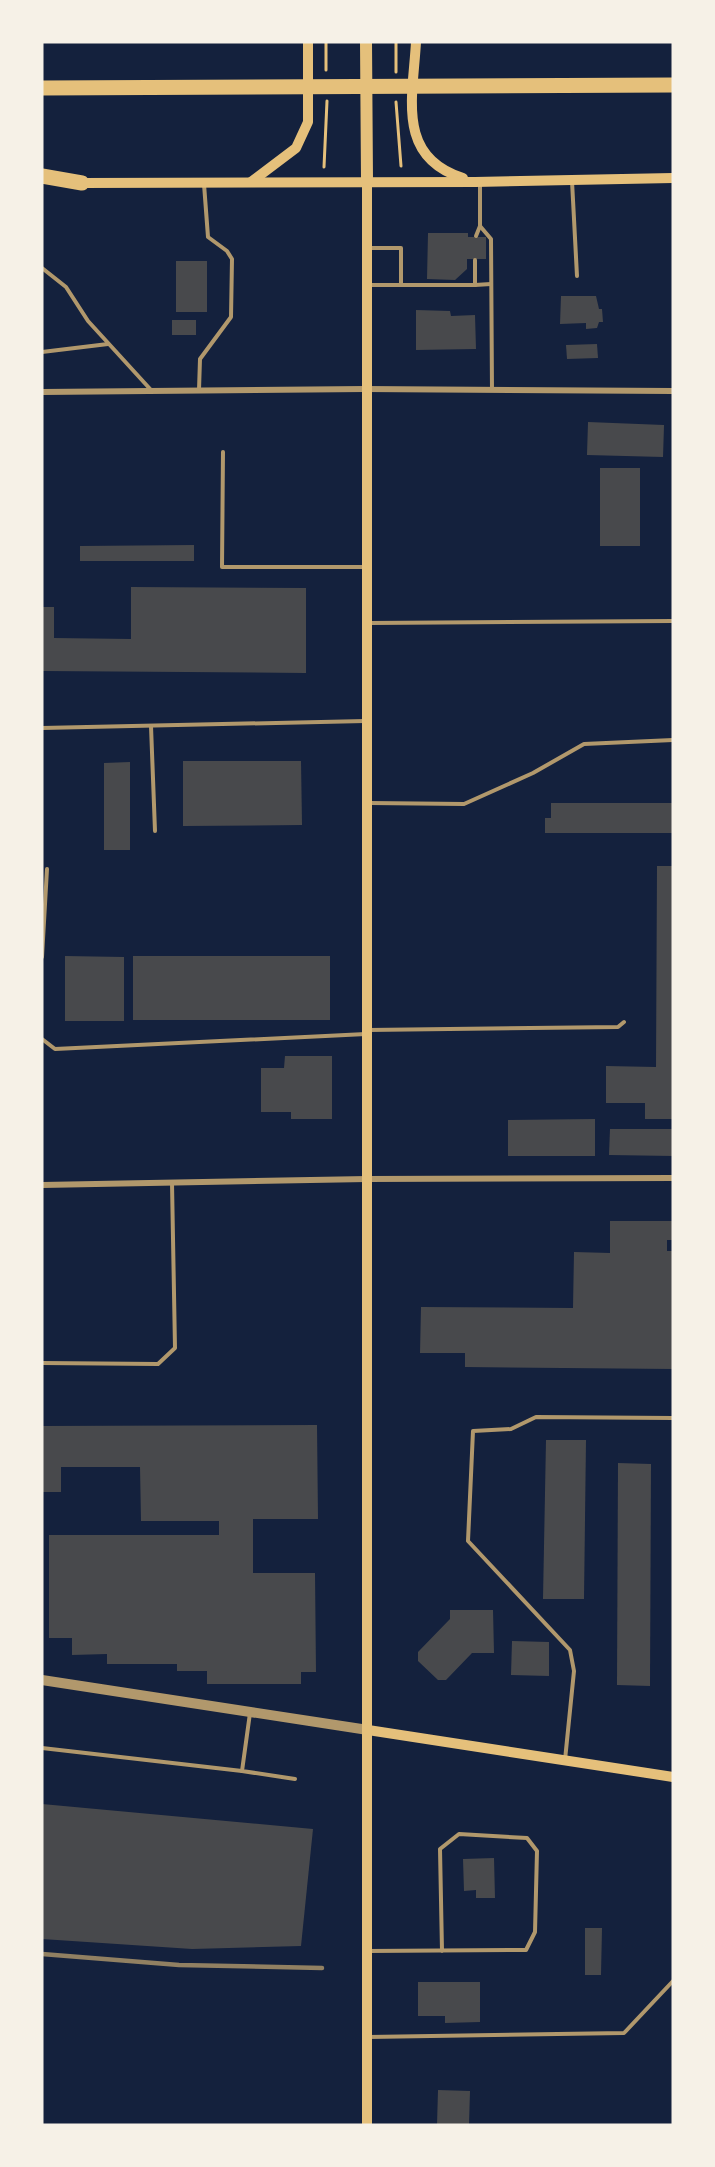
<svg xmlns="http://www.w3.org/2000/svg" width="715" height="2167" font-family="'Fira Sans',sans-serif">
  <style>
    .building { fill: #48494c }
    .lines { fill: none; stroke-linecap: round; stroke-linejoin: round }
    .path { stroke: #e5c07b; stroke-width: 3 }
    .service { stroke: #b1986c; stroke-width: 4 }
    .minor { stroke: #b1986c; stroke-width: 6 }
    .tertiary { stroke: #b1986c; stroke-width: 10 }
    .secondary { stroke: #e5c07b; stroke-width: 10 }
    .primary { stroke: #e5c07b; stroke-width: 12 }
    .motorway { stroke: #e5c07b; stroke-width: 15 }
    .rail { stroke: #918062; stroke-width: 4.5 }
  </style>
  <rect width="100%" height="100%" fill="#14213d"/>
  <!-- building -->
  <g class="building">
    <polygon points="428,233 468,233 468,237 486,237 486,259 467,259 467,269 455,280 427,279"/>
    <rect x="176" y="261" width="31" height="51"/>
    <polygon points="561,296 596,296 599,309 602,309 603,322 599,322 597,328 586,329 586,323 560,324"/>
    <polygon points="416,310 450,311 451,316 475,315 476,349 416,350"/>
    <rect x="172" y="320" width="24" height="15"/>
    <polygon points="597,344 598,358 567,359 566,345"/>
    <polygon points="588,422 664,425 663,457 587,455"/>
    <rect x="600" y="468" width="40" height="78"/>
    <polygon points="194,545 194,561 80,561 80,546"/>
    <polygon points="131,587 306,588 306,673 42,671 42,607 54,607 54,638 131,639"/>
    <polygon points="183,761 301,761 302,825 183,826"/>
    <polygon points="130,762 130,850 104,850 104,763"/>
    <polygon points="551,803 673,803 673,833 545,833 545,818 551,818"/>
    <polygon points="657,866 673,866 673,1119 645,1119 645,1103 606,1103 606,1066 656,1067"/>
    <polygon points="65,956 124,957 124,1021 65,1021"/>
    <rect x="133" y="956" width="197" height="64"/>
    <polygon points="285,1056 332,1056 332,1119 291,1119 291,1112 261,1112 261,1068 284,1068"/>
    <polygon points="595,1119 595,1156 508,1156 508,1120"/>
    <polygon points="610,1129 673,1129 673,1156 609,1155"/>
    <polygon points="610,1221 673,1221 673,1240 667,1240 667,1251 673,1251 673,1369 465,1367 465,1353 420,1353 421,1307 573,1308 574,1252 610,1253"/>
    <polygon points="317,1425 318,1519 253,1519 253,1573 315,1573 316,1672 301,1672 301,1684 207,1684 207,1671 177,1671 177,1664 107,1664 107,1654 72,1655 72,1638 49,1638 49,1535 219,1535 219,1521 141,1521 140,1467 61,1467 61,1492 42,1492 42,1426"/>
    <polygon points="546,1440 586,1440 584,1599 543,1599"/>
    <polygon points="618,1463 651,1464 650,1686 617,1685"/>
    <polygon points="450,1610 493,1610 494,1653 472,1653 446,1680 438,1680 418,1661 418,1652 450,1619"/>
    <polygon points="512,1641 549,1642 549,1676 511,1675"/>
    <polygon points="42,1804 313,1829 301,1946 192,1949 42,1939"/>
    <polygon points="494,1858 495,1898 476,1898 476,1890 464,1891 463,1859"/>
    <polygon points="585,1928 602,1928 601,1975 585,1975"/>
    <polygon points="418,1982 480,1982 480,2022 445,2023 445,2016 418,2016"/>
    <polygon points="438,2090 470,2091 469,2125 437,2125"/>
  </g>
  <g class="lines">
    <!-- path -->
    <g class="path">
      <polyline points="326,42 326,70"/>
      <polyline points="396,42 396,72"/>
      <polyline points="396,102 401,166"/>
      <polyline points="324,167 327,101"/>
    </g>
    <!-- service -->
    <g class="service">
      <polyline points="572,181 577,276"/>
      <polyline points="480,182 480,226 491,239 492,390"/>
      <polyline points="476,236 480,226"/>
      <polyline points="367,248 401,248 401,284"/>
      <polyline points="42,268 66,287 88,321 151,390"/>
      <polyline points="370,285 475,285 475,260"/>
      <polyline points="475,285 491,284"/>
      <polyline points="42,352 108,344"/>
      <polyline points="199,390 200,359 231,317 232,259 227,251 208,237 204,184"/>
      <polyline points="223,452 222,567 365,567"/>
      <polyline points="370,623 673,621"/>
      <polyline points="151,726 155,831"/>
      <polyline points="42,728 365,721"/>
      <polyline points="370,803 464,804 533,773 584,744 673,740"/>
      <polyline points="42,957 47,869"/>
      <polyline points="368,1030 618,1027 624,1022"/>
      <polyline points="42,1039 55,1049 366,1034"/>
      <polyline points="42,1363 158,1364 175,1348 172,1183"/>
      <polyline points="250,1713 242,1771 295,1779"/>
      <polyline points="42,1748 242,1771"/>
      <polyline points="565,1760 574,1671 570,1650 468,1541 473,1431 511,1429 536,1417 673,1418"/>
      <polyline points="368,1951 526,1950 535,1932 537,1851 527,1838 459,1834 440,1849 442,1951"/>
      <polyline points="368,2037 624,2033 673,1981"/>
    </g>
    <!-- minor -->
    <g class="minor">
      <polyline points="42,392 365,389 673,391"/>
      <polyline points="42,1185 367,1179 673,1178"/>
    </g>
    <!-- tertiary -->
    <polyline class="tertiary" points="42,1680 368,1730"/>
    <!-- secondary -->
    <g class="secondary">
      <path d="M416 42C413 97 396 157 463 178"/>
      <polyline points="367,180 367,2125"/>
      <polyline points="251,182 296,148 308,122 308,42"/>
      <polyline points="82,183 475,182 673,178"/>
      <polyline points="368,1730 673,1777"/>
    </g>
    <!-- primary -->
    <polyline class="primary" points="366,42 367,180"/>
    <!-- motorway -->
    <g class="motorway">
      <polyline points="42,88 673,85"/>
      <polyline points="42,176 82,183"/>
    </g>
    <!-- rail -->
    <polyline class="rail" points="42,1954 179,1965 322,1968"/>
  </g>
  <!-- border -->
  <rect width="715" height="2167" fill="none" stroke="#f6f1e7" stroke-width="87"/>
</svg>
